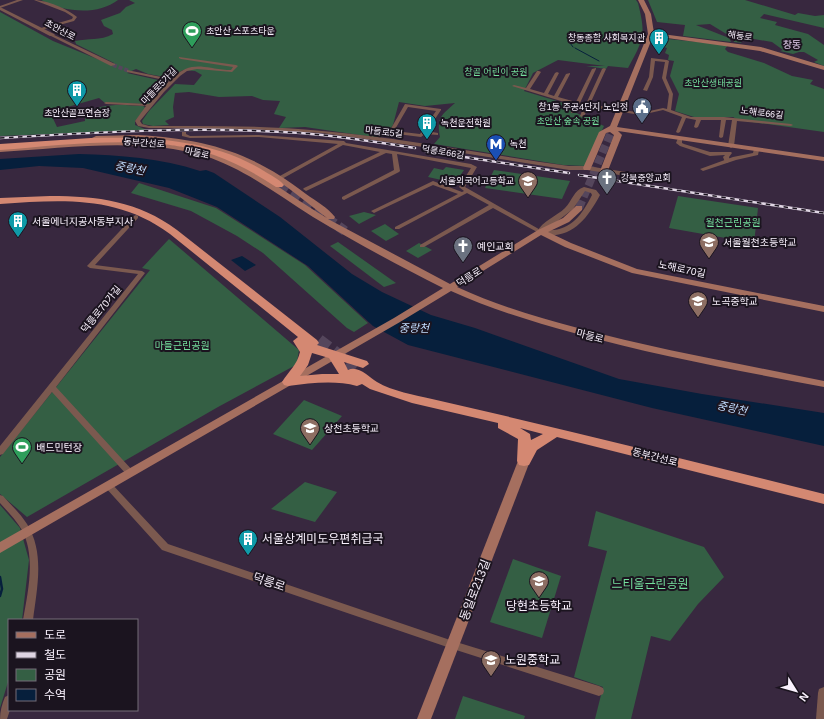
<svg xmlns="http://www.w3.org/2000/svg" width="824" height="719" font-family="Arial,'Noto Sans KR',sans-serif">
  <style>
    .green { fill: #345f44 }
    .water { fill: #061f3c }
    .lines { fill: none; stroke-linecap: round; stroke-linejoin: round }
    .stream-far1 { stroke: #061f3c; stroke-width: 1 }
    .stream { stroke: #061f3c; stroke-width: 2.5 }
    .minor-tunnel { stroke: #55465c; stroke-width: 4; stroke-dasharray: 4 2; stroke-linecap: butt }
    .secondary-tunnel { stroke: #55465c; stroke-width: 8; stroke-dasharray: 8 4; stroke-linecap: butt }
    .trunk-tunnel-far1 { stroke: #55465c; stroke-width: 10; stroke-dasharray: 10 4.5; stroke-linecap: butt }
    .trunk-tunnel { stroke: #55465c; stroke-width: 12; stroke-dasharray: 12 6; stroke-linecap: butt }
    .minor { fill: #7b594f; fill-rule: evenodd }
    .tertiary { fill: #7b594f; fill-rule: evenodd }
    .secondary { fill: #a56f5f; fill-rule: evenodd }
    .trunk { fill: #d48872; fill-rule: evenodd }
    .rail-casing { stroke: #dfd5e3; stroke-width: 2.5 }
    .rail { stroke: #1b141f; stroke-width: 1.5; stroke-dasharray: 4.5; stroke-linecap: butt }
    .labels { text-anchor: middle; dominant-baseline: central; stroke-width: 4; stroke-linejoin: round; paint-order: stroke }
    .far-street-label { font-size: 9px; fill: #f9f1fd; stroke: #1b141f }
    .far-poi-label { font-size: 9px; fill: #f9f1fd; stroke: #1b141f; text-anchor: start }
    .far-park-label { font-size: 9px; fill: #75df9d; stroke: #1b141f }
    .far-quarter-label { font-size: 10px; fill: #e5d0ef; stroke: #1b141f }
    .poi-label { font-size: 10px; fill: #f9f1fd; stroke: #1b141f; text-anchor: start }
    .park-label { font-size: 10px; fill: #75df9d; stroke: #1b141f }
    .street-label { font-size: 10px; fill: #f9f1fd; stroke: #1b141f }
    .water-label { font-size: 11px; font-style: italic; fill: #c2ddff; stroke: #1b141f }
    .near-poi-label { font-size: 12px; fill: #f9f1fd; stroke: #1b141f; text-anchor: start }
    .near-street-label { font-size: 12px; fill: #f9f1fd; stroke: #1b141f }
    .near-park-label { font-size: 12px; fill: #75df9d; stroke: #1b141f }
  </style>
  <rect width="100%" height="100%" fill="#38283f"/>
  <!-- green -->
  <g class="green">
    <path d="M41 0H118C97 16 64 12 41 0Z"/>
    <path d="M129 0H636L638 3C646 35 644 39 628 68L608 66 606 69 586 66H605L558 60 533 73 524 91 570 105 568 109 604 126 585 166 563 165 434 144 440 137C436 117 442 115 455 103L425 106 399 102 393 125 385 136 373 137 305 127 279 128 286 117 274 114 280 101 263 100 252 96 219 97 189 92 175 93 173 107 174 117 165 121 169 125 153 126 143 124 142 121 149 111 175 84 194 85 202 75 195 71 183 70 170 78 148 74 136 69 127 73 167 82 168 84 150 104 105 103 99 98 50 112 57 127 85 121V114C101 102 124 105 143 106L146 108 135 121V125L147 130 0 136V12L53 41 112 65 114 63 76 44 75 41C88 38 100 41 113 34L112 30 104 26 101 20 120 13 126 7 135 3Z"/>
    <polygon points="648,0 745,0 795,15 798,13 815,16 824,15 824,28 764,14 760,18 777,22 775,25 808,34 824,45 824,66 814,62 818,60 804,52 799,52 793,54 780,51 783,50 772,42 736,36 735,38 742,43 734,42 733,38 710,24 696,25 729,38 731,42 683,36 685,25 657,22"/>
    <polygon points="668,39 728,45 725,49 728,52 764,63 792,76 813,80 810,84 824,89 824,132 738,120 733,117 694,117 675,111 679,94 670,76 674,61 668,60 669,55 665,53 667,48 658,45 659,42"/>
    <polygon points="446,167 464,170 455,183 428,177 434,168 443,170"/>
    <polygon points="494,170 570,181 562,199 485,188"/>
    <polygon points="139,183 216,208 305,265 368,323 354,332 347,328 263,253 237,236 191,211 131,193"/>
    <polygon points="678,196 758,208 754,243 669,228"/>
    <polygon points="364,212 376,215 359,224 349,216"/>
    <polygon points="385,224 399,234 386,241 371,231"/>
    <polygon points="169,239 299,350 297,362 294,366 218,407 27,517 0,494 0,457 150,270 142,268"/>
    <polygon points="338,242 396,283 384,287 330,246"/>
    <polygon points="419,243 432,250 418,258 406,251"/>
    <polygon points="304,400 342,416 312,450 273,434"/>
    <polygon points="305,482 337,492 315,522 271,509"/>
    <polygon points="0,505 20,528 29,560 22,620 9,620 9,679 0,708"/>
    <polygon points="596,511 704,547 724,577 698,604 670,641 651,636 631,719 595,719 603,687 574,677 607,551 588,546"/>
    <polygon points="513,559 561,576 542,638 490,622"/>
    <polygon points="463,696 525,716 524,719 455,719"/>
  </g>
  <!-- water -->
  <g class="water">
    <path d="M79 154C119 155 161 158 200 171L206 170 214 173 280 217 352 274 382 292 431 315 475 328 619 379 702 394 824 413V446L652 408 408 345 373 326 308 266 217 207 169 188 83 168 39 166 0 170V159Z"/>
    <polygon points="242,256 256,265 245,271 231,260"/>
  </g>
  <g class="lines">
    <!-- stream-far1 -->
    <g class="stream-far1">
      <polyline points="569,34 572,39 570,43 573,47"/>
      <polyline points="575,48 599,61"/>
    </g>
    <!-- stream -->
    <polyline class="stream" points="0,577 2,589 0,596"/>
    <!-- minor-tunnel -->
    <polyline class="minor-tunnel" points="113,65 129,71"/>
    <!-- secondary-tunnel -->
    <polyline class="secondary-tunnel" points="579,208 612,130"/>
    <!-- trunk-tunnel-far1 -->
    <polyline class="trunk-tunnel-far1" points="279,185 345,231"/>
    <!-- trunk-tunnel -->
    <polyline class="trunk-tunnel" points="319,340 356,368"/>
    <!-- minor -->
    <g class="minor">
      <polygon points="17,0 23,0 0,8 0,6"/>
      <path d="M34 0C46 0 68 9 77 17L74 21 41 30V28L72 19 73 17 65 12Z"/>
      <polygon points="52,34 115,64 115,65 111,66 51,36 50,35"/>
      <path d="M179 57 236 65 238 66 232 72 197 69 187 71 180 76 164 92 140 121 142 124 149 126C207 126 265 125 322 131 405 138 487 155 569 166H587L639 174 642 176 639 178 587 170H569L431 148 322 133 251 129 149 128 138 126 135 121 146 106 106 104 104 103 106 102 149 104 169 81 127 72V70L171 79C192 60 202 68 227 70H231L233 67 181 59 179 58Z"/>
      <polygon points="651,58 667,60 669,61 666,78 673,94 671,110 691,117 724,117 791,124 793,125 791,126 737,121 734,146 731,148 728,146 732,120 726,120 723,137 721,138 719,137 721,120 701,120 698,127 696,128 694,127 696,120 686,118 680,132 678,133 676,132 682,117 663,110 641,115 589,107 584,116 582,117 580,116 584,106 579,105 575,113 571,113 571,112 574,105 512,86 514,85 526,88 537,71 539,71 541,72 530,89 544,93 555,73 557,72 559,73 548,94 554,96 566,74 570,73 570,74 558,97 576,102 592,69 596,68 596,69 580,103 586,104 602,69 604,68 606,69 590,104 641,113 663,108 667,109 669,94 662,78 665,62 655,61 653,77 647,91 643,90 649,77"/>
      <path d="M405 104 441 109V110L427 131 438 133V135L425 134 421 137 389 133V132ZM408 107 436 111 420 134 394 131Z"/>
      <polygon points="182,132 186,132 186,134 190,136 259,135 344,141 346,143 471,164 477,167 465,187 544,232 541,234 539,233 493,208 424,247 420,247 420,245 489,205 467,193 399,229 395,229 395,227 458,194 433,185 376,212 374,213 371,211 433,181 462,192 464,191 459,187 471,168 397,154 400,171 399,172 344,200 342,199 342,197 394,170 392,154 386,153 306,191 303,189 304,188 380,152 343,145 280,180 278,179 278,177 338,144 259,137 190,138 182,136"/>
      <polygon points="678,138 682,138 682,143 684,144 710,152 731,152 732,153 729,157 730,161 727,163 725,162 723,157 725,155 710,156 680,146 676,143"/>
      <polygon points="136,215 138,216 138,218 95,265 142,271 145,273 56,387 133,471 134,473 133,475 130,476 127,475 52,392 3,454 0,455 0,446 138,274 90,268 87,266 134,216"/>
      <polygon points="108,482 111,483 168,544 453,641 599,686 603,688 604,691 603,694 599,696 453,649 162,550 105,487 104,485 105,483"/>
      <path d="M0 495 3 496C11 505 20 513 27 524 45 553 37 588 33 620H23C28 592 36 557 22 530 16 520 8 512 0 503Z"/>
      <path d="M9 695V710H10L7 719H0C0 711 2 704 5 697Z"/>
    </g>
    <!-- tertiary -->
    <g class="tertiary">
      <polygon points="0,7 54,34 55,35 50,36 0,10"/>
      <polygon points="756,148 759,150 758,155 736,160 703,171 700,169 733,157 753,153 754,149"/>
      <path d="M584 187 596 190 600 195C586 221 570 241 538 234L537 232C542 221 557 216 565 208 572 201 574 190 584 187ZM585 191 591 193 592 195C582 215 570 232 546 230L573 209Z"/>
      <polygon points="824,687 824,719 816,719 818,693 819,689"/>
    </g>
    <!-- secondary -->
    <g class="secondary">
      <polygon points="638,0 644,0 651,14 654,33 761,47 824,66 824,70 760,51 653,36 617,127 824,157 824,161 618,131 622,135 607,173 604,173 600,171 614,135 610,132 606,133 591,168 590,170 584,170 583,168 599,132 610,126 648,34 645,14"/>
      <path d="M138 135C206 139 252 152 306 194 316 201 328 208 335 217L334 219H328L450 284 538 230 563 218 576 206H582V210L569 222 548 232 571 243 637 269 824 306V312L632 273 565 247 541 235 457 287C496 305 537 317 578 328 659 350 742 364 824 381V387C741 371 657 356 574 333 533 322 490 309 451 291L400 322 0 553V542L394 318 443 288C399 266 355 242 313 217 278 195 245 169 205 156 141 137 65 148 0 152V148C77 143 164 130 237 163 269 178 297 201 327 218 306 202 285 184 261 170 211 141 152 138 96 140L92 138 96 136Z"/>
      <polygon points="524,457 528,458 530,461 431,719 417,719 518,461 520,458"/>
    </g>
    <!-- trunk -->
    <g class="trunk">
      <path d="M91 138C150 137 212 139 264 171 270 175 279 179 284 185L282 187H276C256 174 237 163 214 155 152 133 65 145 0 150V144Z"/>
      <path d="M50 196C98 196 138 201 177 230L317 340 319 343 317 345 367 361 369 364 363 368 344 362 348 370C358 365 369 377 377 382 392 391 415 395 432 399 563 429 693 461 824 494V504L557 437 537 450 529 465 524 466 519 465 517 461 518 439 498 428V423L412 403 370 389 362 384 357 386C335 380 311 383 288 386L284 385 282 382C289 371 297 365 300 352L293 341 298 337 170 234C117 195 62 200 0 204V198ZM312 353 329 358 339 374H322L300 376 308 365ZM520 428 543 434 531 440 530 434Z"/>
    </g>
    <defs>
      <g id="rail">
        <path d="M0 138C100 132 200 126 301 133 339 136 377 142 415 148"/>
        <polyline points="425,151 569,173"/>
        <polyline points="579,175 824,213"/>
      </g>
    </defs>
    <!-- rail casing -->
    <use href="#rail" class="rail-casing"/>
    <!-- rail -->
    <use href="#rail" class="rail"/>
  </g>
  <!-- icons -->
  <defs>
    <symbol id="stadium-pin" viewBox="-11 -11 22 30"><path d="M0 17L-7.5 6A9.5 9.5 0 1 1 7.5 6Z" fill="#2e9e5b" stroke="#1b141f"/><path d="M0-5a6.5 5 0 1 0 0 10a6.5 5 0 1 0 0-10ZM-3.5-1.8h7v3.6h-7Z" fill="#fff"/></symbol>
    <symbol id="building-pin" viewBox="-11 -11 22 30"><path d="M0 17L-7.5 6A9.5 9.5 0 1 1 7.5 6Z" fill="#0f9aa8" stroke="#1b141f"/><path d="M-4-6H4V6H1V3H-1V6H-4ZM-2.5-4.3h1.7v1.8h-1.7ZM.8-4.3h1.7v1.8H.8ZM-2.5-1h1.7V.8h-1.7ZM.8-1h1.7V.8H.8Z" fill="#fff"/></symbol>
    <symbol id="civic-pin" viewBox="-11 -11 22 30"><path d="M0 17L-7.5 6A9.5 9.5 0 1 1 7.5 6Z" fill="#5c6f8a" stroke="#1b141f"/><path d="M-.6-6.5H3V-4.5H.6V-3L4-1V1h2V6H-6V1h2V-1L-.6-3ZM-1.2 2.5V6h2.4V2.5Z" fill="#fff"/></symbol>
    <symbol id="metro-pin" viewBox="-11 -11 22 30"><path d="M0 17L-7.5 6A9.5 9.5 0 1 1 7.5 6Z" fill="#1a4fb4" stroke="#1b141f"/><path d="M-5.5 5V-5H-3L0 0L3-5H5.5V5H3V-.5L0 4L-3-.5V5Z" fill="#fff"/></symbol>
    <symbol id="church-pin" viewBox="-11 -11 22 30"><path d="M0 17L-7.5 6A9.5 9.5 0 1 1 7.5 6Z" fill="#6b7280" stroke="#1b141f"/><path d="M-1.2-6h2.4v3.5h3.3v2.4h-3.3V6h-2.4V-.1h-3.3v-2.4h3.3Z" fill="#fff"/></symbol>
    <symbol id="school-pin" viewBox="-11 -11 22 30"><path d="M0 17L-7.5 6A9.5 9.5 0 1 1 7.5 6Z" fill="#8d6e63" stroke="#1b141f"/><path d="M0-5L7-2L0 1L-7-2ZM-4 1L0 2.5L4 1V4Q0 6-4 4Z" fill="#fff"/></symbol>
  </defs>
  <g fill-rule="evenodd">
    <use href="#stadium-pin" x="181" y="20" width="22" height="30"/>
    <use href="#building-pin" x="648" y="27" width="22" height="30"/>
    <use href="#building-pin" x="66" y="79" width="22" height="30"/>
    <use href="#civic-pin" x="631" y="96" width="22" height="30"/>
    <use href="#building-pin" x="416" y="112" width="22" height="30"/>
    <use href="#metro-pin" x="485" y="133" width="22" height="30"/>
    <use href="#church-pin" x="596" y="167" width="22" height="30"/>
    <use href="#school-pin" x="517" y="170" width="22" height="30"/>
    <use href="#building-pin" x="7" y="210" width="22" height="30"/>
    <use href="#school-pin" x="698" y="231" width="22" height="30"/>
    <use href="#church-pin" x="452" y="235" width="22" height="30"/>
    <use href="#school-pin" x="687" y="290" width="22" height="30"/>
    <use href="#school-pin" x="299" y="417" width="22" height="30"/>
    <use href="#stadium-pin" x="11" y="436" width="22" height="30"/>
    <use href="#building-pin" x="237" y="528" width="22" height="30"/>
    <use href="#school-pin" x="528" y="570" width="22" height="30"/>
    <use href="#school-pin" x="480" y="649" width="22" height="30"/>
  </g>
  <g class="labels">
    <!-- far-street labels -->
    <g class="far-street-label">
      <text transform="translate(60 30) rotate(28)">초안산로</text>
      <text transform="translate(740 36) rotate(8)">해등로</text>
      <text transform="translate(159 86) rotate(-46)">마들로5가길</text>
      <text transform="translate(762 113) rotate(7)">노해로66길</text>
      <text transform="translate(384 132) rotate(7)">마들로5길</text>
      <text transform="translate(144 143) rotate(4)">동부간선로</text>
      <text transform="translate(443 152) rotate(10)">덕릉로66길</text>
      <text transform="translate(197 153) rotate(13)">마들로</text>
    </g>
    <!-- far-poi labels -->
    <g class="far-poi-label">
      <text x="206" y="31">초안산 스포츠타운</text>
      <text x="645" y="38" text-anchor="end">창동종합 사회복지관</text>
      <text x="628" y="107" text-anchor="end">창1동 주공4단지 노인정</text>
      <text x="77" y="113" text-anchor="middle">초안산골프연습장</text>
      <text x="441" y="123">녹천운전학원</text>
      <text x="510" y="144">녹천</text>
      <text x="621" y="178">강북중앙교회</text>
      <text x="514" y="181" text-anchor="end">서울외국어고등학교</text>
    </g>
    <!-- far-park labels -->
    <g class="far-park-label">
      <text x="496" y="72">창골 어린이 공원</text>
      <text x="713" y="83">초안산생태공원</text>
      <text x="568" y="121">초안산 숲속 공원</text>
    </g>
    <!-- far-quarter labels -->
    <g class="far-quarter-label">
      <text x="792" y="44">창동</text>
    </g>
    <!-- poi labels -->
    <g class="poi-label">
      <text x="32" y="221">서울에너지공사동부지사</text>
      <text x="723" y="242">서울월천초등학교</text>
      <text x="477" y="246">예인교회</text>
      <text x="712" y="301">노곡중학교</text>
      <text x="324" y="428">상천초등학교</text>
      <text x="36" y="447">배드민턴장</text>
    </g>
    <!-- park labels -->
    <g class="park-label">
      <text x="733" y="222">월천근린공원</text>
      <text x="182" y="345">마들근린공원</text>
    </g>
    <!-- street labels -->
    <g class="street-label">
      <text transform="translate(682 269) rotate(12)">노해로70길</text>
      <text transform="translate(469 277) rotate(-32)">덕릉로</text>
      <text transform="translate(101 309) rotate(-51)">덕릉로70가길</text>
      <text transform="translate(590 336) rotate(15)">마들로</text>
      <text transform="translate(655 457) rotate(14)">동부간선로</text>
    </g>
    <!-- water labels -->
    <g class="water-label">
      <text transform="translate(130 168) rotate(11)">중랑천</text>
      <text x="414" y="328">중랑천</text>
      <text transform="translate(732 408) rotate(12)">중랑천</text>
    </g>
    <!-- near-poi labels -->
    <g class="near-poi-label">
      <text x="262" y="539">서울상계미도우편취급국</text>
      <text x="539" y="606" text-anchor="middle">당현초등학교</text>
      <text x="505" y="660">노원중학교</text>
    </g>
    <!-- near-street labels -->
    <g class="near-street-label">
      <text transform="translate(269 582) rotate(19)">덕릉로</text>
      <text transform="translate(475 590) rotate(-69)">동일로213길</text>
    </g>
    <!-- near-park labels -->
    <g class="near-park-label">
      <text x="650" y="584">느티울근린공원</text>
    </g>
  </g>
  <!-- legend -->
  <rect x="8" y="619" width="130" height="92" fill="#1b141f" stroke="#746c78"/>
  <rect x="16" y="632" width="20" height="6" fill="#a56f5f" stroke="#746c78"/>
  <text x="44" y="639" font-size="12" fill="#f9f1fd">도로</text>
  <rect x="16" y="652" width="20" height="6" fill="#dfd5e3" stroke="#746c78"/>
  <text x="44" y="659" font-size="12" fill="#f9f1fd">철도</text>
  <rect x="16" y="669" width="20" height="12" fill="#345f44" stroke="#746c78"/>
  <text x="44" y="679" font-size="12" fill="#f9f1fd">공원</text>
  <rect x="16" y="689" width="20" height="12" fill="#061f3c" stroke="#746c78"/>
  <text x="44" y="699" font-size="12" fill="#f9f1fd">수역</text>
  <!-- north arrow -->
  <g transform="translate(796 691) rotate(127)" stroke="#1b141f" stroke-width="3" paint-order="stroke">
  <path d="M0-3L7 15L0 10L-7 15Z" fill="#f9f1fd"/>
  <text y="-6" font-size="11" font-weight="bold" text-anchor="middle" fill="#f9f1fd">N</text>
  </g>
</svg>
